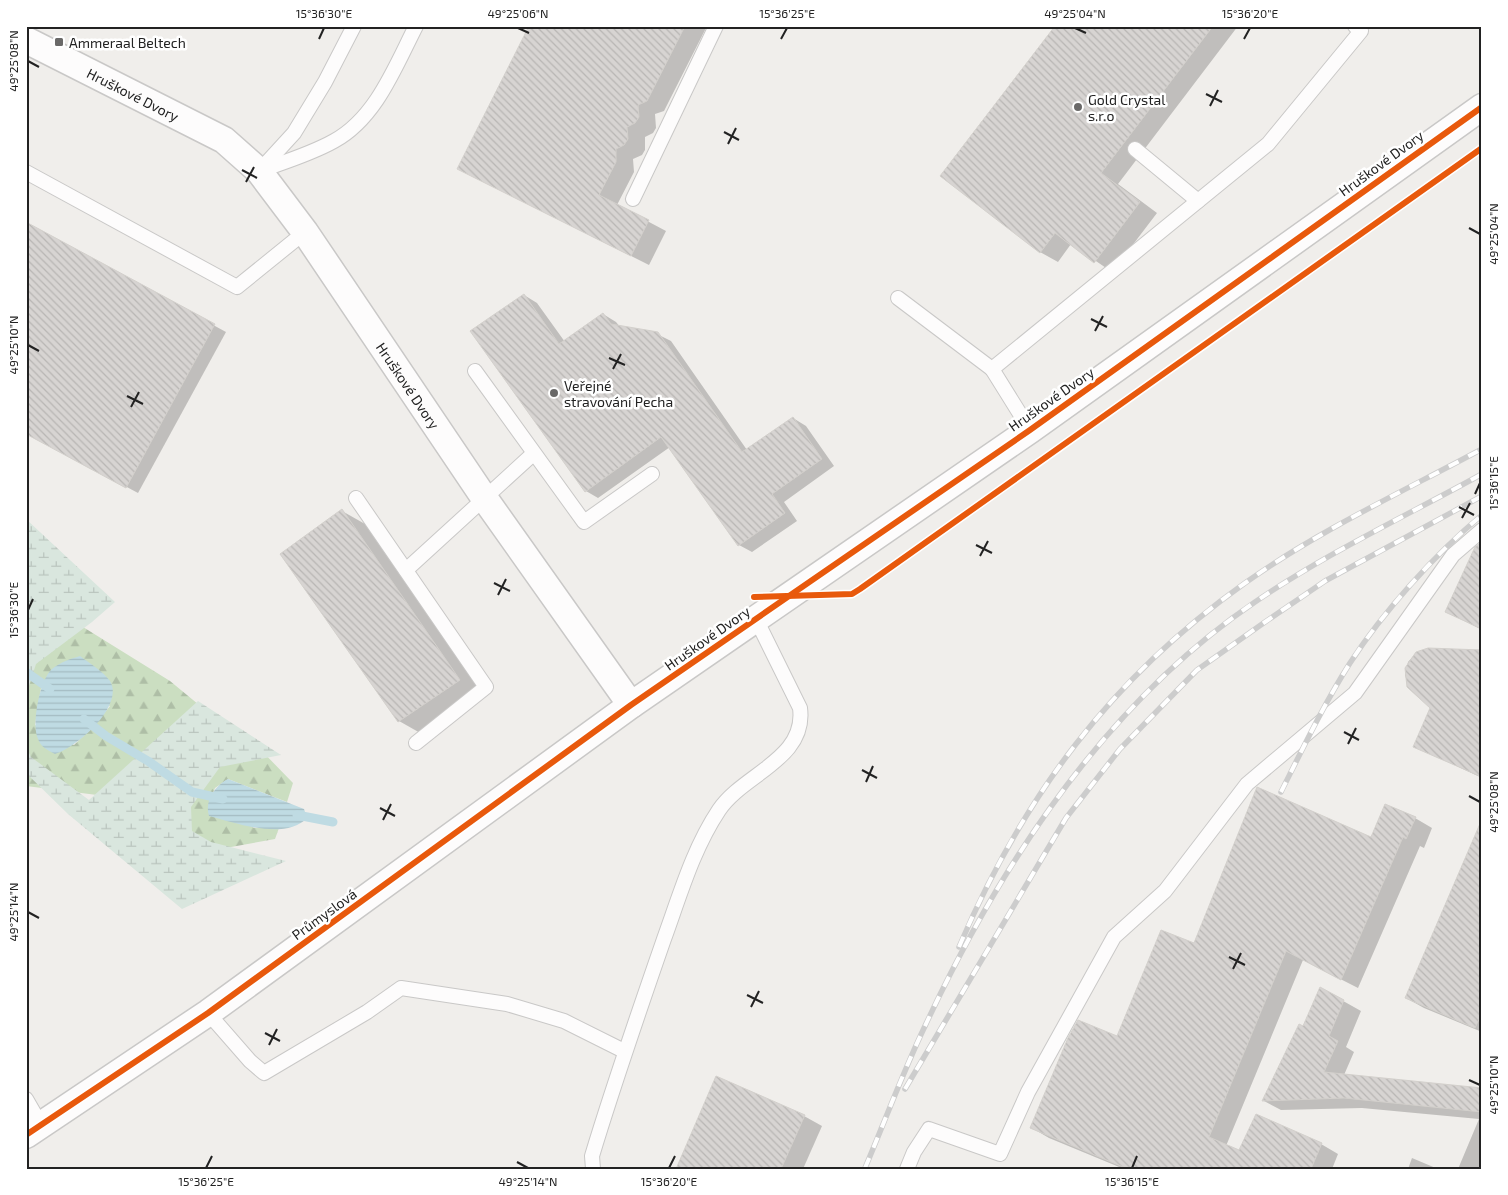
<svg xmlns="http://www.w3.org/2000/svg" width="1508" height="1195" font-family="'Exo 2',sans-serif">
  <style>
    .forest { fill: url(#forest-firs); fill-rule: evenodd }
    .wetland { fill: url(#wetland-marsh) }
    .water { fill: url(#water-rules) }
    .shadow { fill: #0003 }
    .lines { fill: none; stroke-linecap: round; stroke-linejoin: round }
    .stream { stroke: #bfdbe3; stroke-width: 9 }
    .building { fill: url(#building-back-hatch); stroke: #d3d0cc }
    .lane-casing { stroke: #c9c8c7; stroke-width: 16 }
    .street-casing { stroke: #c9c8c7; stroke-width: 29 }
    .lane { stroke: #fdfcfc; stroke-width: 14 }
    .street { stroke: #fdfcfc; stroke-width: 26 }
    .rail-casing { stroke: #ccc; stroke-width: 5.5 }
    .rail { stroke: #fff; stroke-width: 4; stroke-dasharray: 11; stroke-linecap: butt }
    .cycleway-casing { stroke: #fff; stroke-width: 9 }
    .cycleway { stroke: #e8590c; stroke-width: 6 }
    .ticks { fill: none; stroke: #222; stroke-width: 2 }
    .poi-dot { fill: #6a6968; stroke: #fff; stroke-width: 2 }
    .labels { text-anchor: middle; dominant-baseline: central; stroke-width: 5; stroke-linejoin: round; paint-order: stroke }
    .poi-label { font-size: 14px; fill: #222; stroke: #fff; text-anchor: start }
    .street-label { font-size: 14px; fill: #222; stroke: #fff }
    .neatline { fill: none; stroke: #222; stroke-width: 2 }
    .ticks-label { font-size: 12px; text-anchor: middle; fill: #222 }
  </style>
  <defs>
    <pattern id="forest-firs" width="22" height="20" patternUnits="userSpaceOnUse" patternTransform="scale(1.25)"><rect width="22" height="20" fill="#cbdec1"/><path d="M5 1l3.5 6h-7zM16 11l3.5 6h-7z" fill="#aebea6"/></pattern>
    <pattern id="wetland-marsh" width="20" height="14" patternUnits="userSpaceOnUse" patternTransform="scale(1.25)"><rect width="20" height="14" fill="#d9e6de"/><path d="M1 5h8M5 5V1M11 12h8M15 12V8" fill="none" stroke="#bac5be"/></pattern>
    <pattern id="water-rules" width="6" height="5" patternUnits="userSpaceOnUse" patternTransform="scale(1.25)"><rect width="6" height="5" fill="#bfdbe3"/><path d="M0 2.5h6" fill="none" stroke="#a4bcc2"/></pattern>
    <pattern id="building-back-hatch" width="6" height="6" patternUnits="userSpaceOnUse" patternTransform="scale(1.25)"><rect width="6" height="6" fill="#d7d4d2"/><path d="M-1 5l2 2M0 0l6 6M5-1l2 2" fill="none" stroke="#b8b6b4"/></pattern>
  </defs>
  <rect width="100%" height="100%" fill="#f0eeeb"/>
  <!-- forest -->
  <path class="forest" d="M26 575 83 627 170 681 227 728 256 745 293 783 287 802 228 779 215 788 210 800 254 828H279L275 839 220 849 105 796 26 786ZM42 682 110 706 93 727 74 745 35 725Z"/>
  <!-- wetland -->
  <g class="wetland">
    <polygon points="26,519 115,602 92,622 36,664 26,695"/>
    <polygon points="198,701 281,755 220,767 191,807 192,831 211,842 286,861 182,909 68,814 26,773 26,747 31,757 89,800"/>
  </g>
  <!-- water -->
  <g class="water">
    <path d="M80 656C89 663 104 672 110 681 125 706 76 748 55 754 47 750 41 747 38 739 31 724 40 679 52 669 61 662 70 659 80 656Z"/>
    <path d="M228 779 304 809 307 818C285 841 236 823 209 816 204 801 216 785 228 779Z"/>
  </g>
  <!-- shadow -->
  <g class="shadow">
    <polygon points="530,26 707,26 664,111 655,114 656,128 653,133 645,137 645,150 642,155 633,159 634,172 617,205 666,231 649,265 476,178"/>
    <polygon points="1056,26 1238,26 1118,184 1157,213 1112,272 1071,244 1058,262 1040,252"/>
    <polygon points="26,223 226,332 138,493 26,433"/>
    <polygon points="524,295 537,303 565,342 603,314 616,322 620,327 657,334 671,341 747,450 793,418 806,426 834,466 784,502 797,521 752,552 739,545 670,447 598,498 586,491"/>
    <polygon points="342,511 365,524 483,693 422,734 399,721"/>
    <polygon points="1482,543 1482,630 1447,612"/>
    <polygon points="1482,651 1482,778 1414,746 1431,707 1408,686 1405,675 1408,662 1416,653"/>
    <polygon points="1257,788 1372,838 1415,818 1432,828 1424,848 1420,846 1358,988 1303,960 1226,1146 1240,1152 1321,1144 1338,1154 1332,1169 1124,1169 1049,1138 1032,1128 1118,1038 1194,945"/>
    <polygon points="1482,862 1482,1032 1424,1008 1406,998"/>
    <polygon points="1320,988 1361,1011 1346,1047 1354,1052 1344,1075 1482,1089 1482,1169 1458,1169 1479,1119 1362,1108 1281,1110 1264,1101 1304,1028"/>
    <polygon points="804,1116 822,1126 803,1169 677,1169"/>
    <polygon points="1412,1158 1438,1169 1408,1169"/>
  </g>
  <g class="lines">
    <!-- stream -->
    <g class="stream">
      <polyline points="26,672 50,689"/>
      <polyline points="84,719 106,736 148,761 192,792 223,799"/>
      <polyline points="297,815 333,822"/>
    </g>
  </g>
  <!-- building -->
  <g class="building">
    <polygon points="529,26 685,26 647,101 638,105 639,117 635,123 627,127 628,139 624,145 616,149 616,162 599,195 649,220 631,256 457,169"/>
    <polygon points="1055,26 1213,26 1101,173 1140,202 1094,263 1055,233 1040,253 940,176"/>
    <polygon points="26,222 215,324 126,488 26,434"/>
    <polygon points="524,294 559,344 603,313 611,324 658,332 742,452 793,417 822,459 772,494 785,513 738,546 661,437 585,492 470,331"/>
    <polygon points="342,509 460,680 398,722 280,554"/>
    <polygon points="1482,542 1482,629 1445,612 1475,547"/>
    <polygon points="1428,648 1482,650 1482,777 1413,747 1430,708 1407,687 1405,668 1416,652"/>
    <polygon points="1257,787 1371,837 1385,804 1416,817 1406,839 1403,837 1341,980 1286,951 1209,1137 1239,1150 1256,1114 1322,1143 1311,1169 1128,1169 1030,1128 1068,1038 1078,1020 1117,1036 1161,930 1194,943"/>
    <polygon points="1482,819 1482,1013 1475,1028 1405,998"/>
    <polygon points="1320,987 1344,1000 1329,1036 1338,1041 1324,1072 1482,1088 1482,1112 1344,1098 1262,1101 1299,1024 1303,1026"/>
    <polygon points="716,1076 805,1115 781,1169 676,1169"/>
  </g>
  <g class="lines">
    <defs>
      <g id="lane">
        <polyline points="1135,149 1198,201"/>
        <polyline points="261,169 294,133 325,82 354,26"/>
        <path d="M259 171C284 162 311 154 334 141 376 118 395 67 416 26"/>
        <polyline points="26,172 237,287 305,232"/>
        <polyline points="633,199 716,26"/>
        <polyline points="898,298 992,369"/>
        <polyline points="475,371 584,522 652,474"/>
        <polyline points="1030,430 992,369 1268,144 1361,31 1355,26"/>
        <polyline points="356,498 486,687 416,743"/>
        <polyline points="406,570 533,454"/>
        <polyline points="208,1013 250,1061 264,1073 367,1012 401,988 507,1004 564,1021 624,1051"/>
        <polyline points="26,1099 41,1125"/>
        <path d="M593 1169 592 1156C614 1083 639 1011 664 939 680 895 693 849 719 810 743 774 807 759 800 708L756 619"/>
        <polyline points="907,1169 914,1152 929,1129 1000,1154 1028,1092 1114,937 1165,891 1247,784 1355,693 1453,555 1482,530"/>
      </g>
      <g id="street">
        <path id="s1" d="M26 40 224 140 259 171 305 232 485 499 631 705"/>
        <polyline points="26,1135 208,1013 631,705 1030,430 1482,107"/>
      </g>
    </defs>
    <!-- lane casing -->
    <use href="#lane" class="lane-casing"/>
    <!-- street casing -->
    <use href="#street" class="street-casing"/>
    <!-- lane -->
    <use href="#lane" class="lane"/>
    <!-- street -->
    <use href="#street" class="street"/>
    <defs>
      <g id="rail">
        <path d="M1281 792C1303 748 1324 704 1350 663 1383 612 1435 554 1482 515"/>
        <path d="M959 947C1023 797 1110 679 1245 583 1318 531 1402 492 1482 449"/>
        <polyline points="905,1089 1066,818 1120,749 1197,670 1265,622 1325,581 1482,496"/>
        <path d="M865 1168C885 1121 903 1072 925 1026 1000 865 1106 703 1255 602 1327 553 1406 516 1482 474"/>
      </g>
    </defs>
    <!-- rail casing -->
    <use href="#rail" class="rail-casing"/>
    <!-- rail -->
    <use href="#rail" class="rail"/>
    <defs>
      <g id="cycleway">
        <polyline points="754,597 852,594 860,589 1482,148"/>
        <polyline points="26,1135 208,1013 631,705 1030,430 1482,107"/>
      </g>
    </defs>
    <!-- cycleway casing -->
    <use href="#cycleway" class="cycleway-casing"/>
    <!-- cycleway -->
    <use href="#cycleway" class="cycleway"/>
  </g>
  <!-- ticks -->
  <path class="ticks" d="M518 28 529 33M1075 28 1086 33M319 39 324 28M781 39 787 28M1244 39 1250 28M28 61 39 67M1206 94 1222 102M1210 106 1218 90M724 132 739 140M728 144 736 128M242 170 257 178M246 182 254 167M1469 228 1480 234M1091 319 1107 327M1095 331 1103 316M28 345 39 351M609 358 625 365M613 369 621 354M127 396 143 404M131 407 139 392M1475 494 1480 483M1459 507 1474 515M1462 518 1470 503M976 545 992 553M980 556 988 541M494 583 510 591M498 595 506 579M28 610 33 599M1344 732 1359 740M1348 744 1356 728M862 770 877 778M866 782 873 766M1469 796 1480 802M380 808 395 816M383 820 391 804M28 912 39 918M1229 957 1245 965M1233 969 1241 953M747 995 763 1003M751 1007 759 991M265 1033 280 1041M269 1045 277 1029M1469 1080 1480 1085M517 1162 528 1168M206 1168 212 1156M669 1168 675 1156M1132 1168 1137 1156"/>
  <!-- markers -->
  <g class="poi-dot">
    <rect x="54" y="37" width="10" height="10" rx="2.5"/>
    <circle cx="1078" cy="107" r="5"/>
    <circle cx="554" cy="393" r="5"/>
  </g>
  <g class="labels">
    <!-- poi labels -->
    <g class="poi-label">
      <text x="69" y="42">Ammeraal Beltech</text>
      <text x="1088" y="99">Gold Crystal<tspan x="1088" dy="16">s.r.o</tspan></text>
      <text x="564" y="385">Veřejné<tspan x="564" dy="16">stravování Pecha</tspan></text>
    </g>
    <!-- street labels -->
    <g class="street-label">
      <text stroke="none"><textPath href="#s1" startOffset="120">Hruškové Dvory</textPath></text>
      <text transform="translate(1381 163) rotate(-36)">Hruškové Dvory</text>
      <text stroke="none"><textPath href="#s1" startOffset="530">Hruškové Dvory</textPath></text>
      <text transform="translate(1051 399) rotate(-35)">Hruškové Dvory</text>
      <text transform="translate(707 638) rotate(-35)">Hruškové Dvory</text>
      <text transform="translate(324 914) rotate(-36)">Průmyslová</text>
    </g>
  </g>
  <!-- border -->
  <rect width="1508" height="1195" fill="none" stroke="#ffffff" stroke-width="55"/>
  <rect x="28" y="28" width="1452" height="1140" class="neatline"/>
  <g class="ticks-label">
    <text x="324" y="18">15°36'30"E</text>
    <text x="518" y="18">49°25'06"N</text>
    <text x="787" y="18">15°36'25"E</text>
    <text x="1075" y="18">49°25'04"N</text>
    <text x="1250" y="18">15°36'20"E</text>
    <text transform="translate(14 61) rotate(-90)" y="4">49°25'08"N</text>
    <text transform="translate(1494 234) rotate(-90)" y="4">49°25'04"N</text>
    <text transform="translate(14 345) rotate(-90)" y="4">49°25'10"N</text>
    <text transform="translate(1494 483) rotate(-90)" y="4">15°36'15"E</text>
    <text transform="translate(14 610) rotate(-90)" y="4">15°36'30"E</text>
    <text transform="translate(1494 802) rotate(-90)" y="4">49°25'08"N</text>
    <text transform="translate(14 912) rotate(-90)" y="4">49°25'14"N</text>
    <text transform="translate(1494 1085) rotate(-90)" y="4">49°25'10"N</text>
    <text x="206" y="1186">15°36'25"E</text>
    <text x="528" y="1186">49°25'14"N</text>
    <text x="669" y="1186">15°36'20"E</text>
    <text x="1132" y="1186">15°36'15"E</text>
  </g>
</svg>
